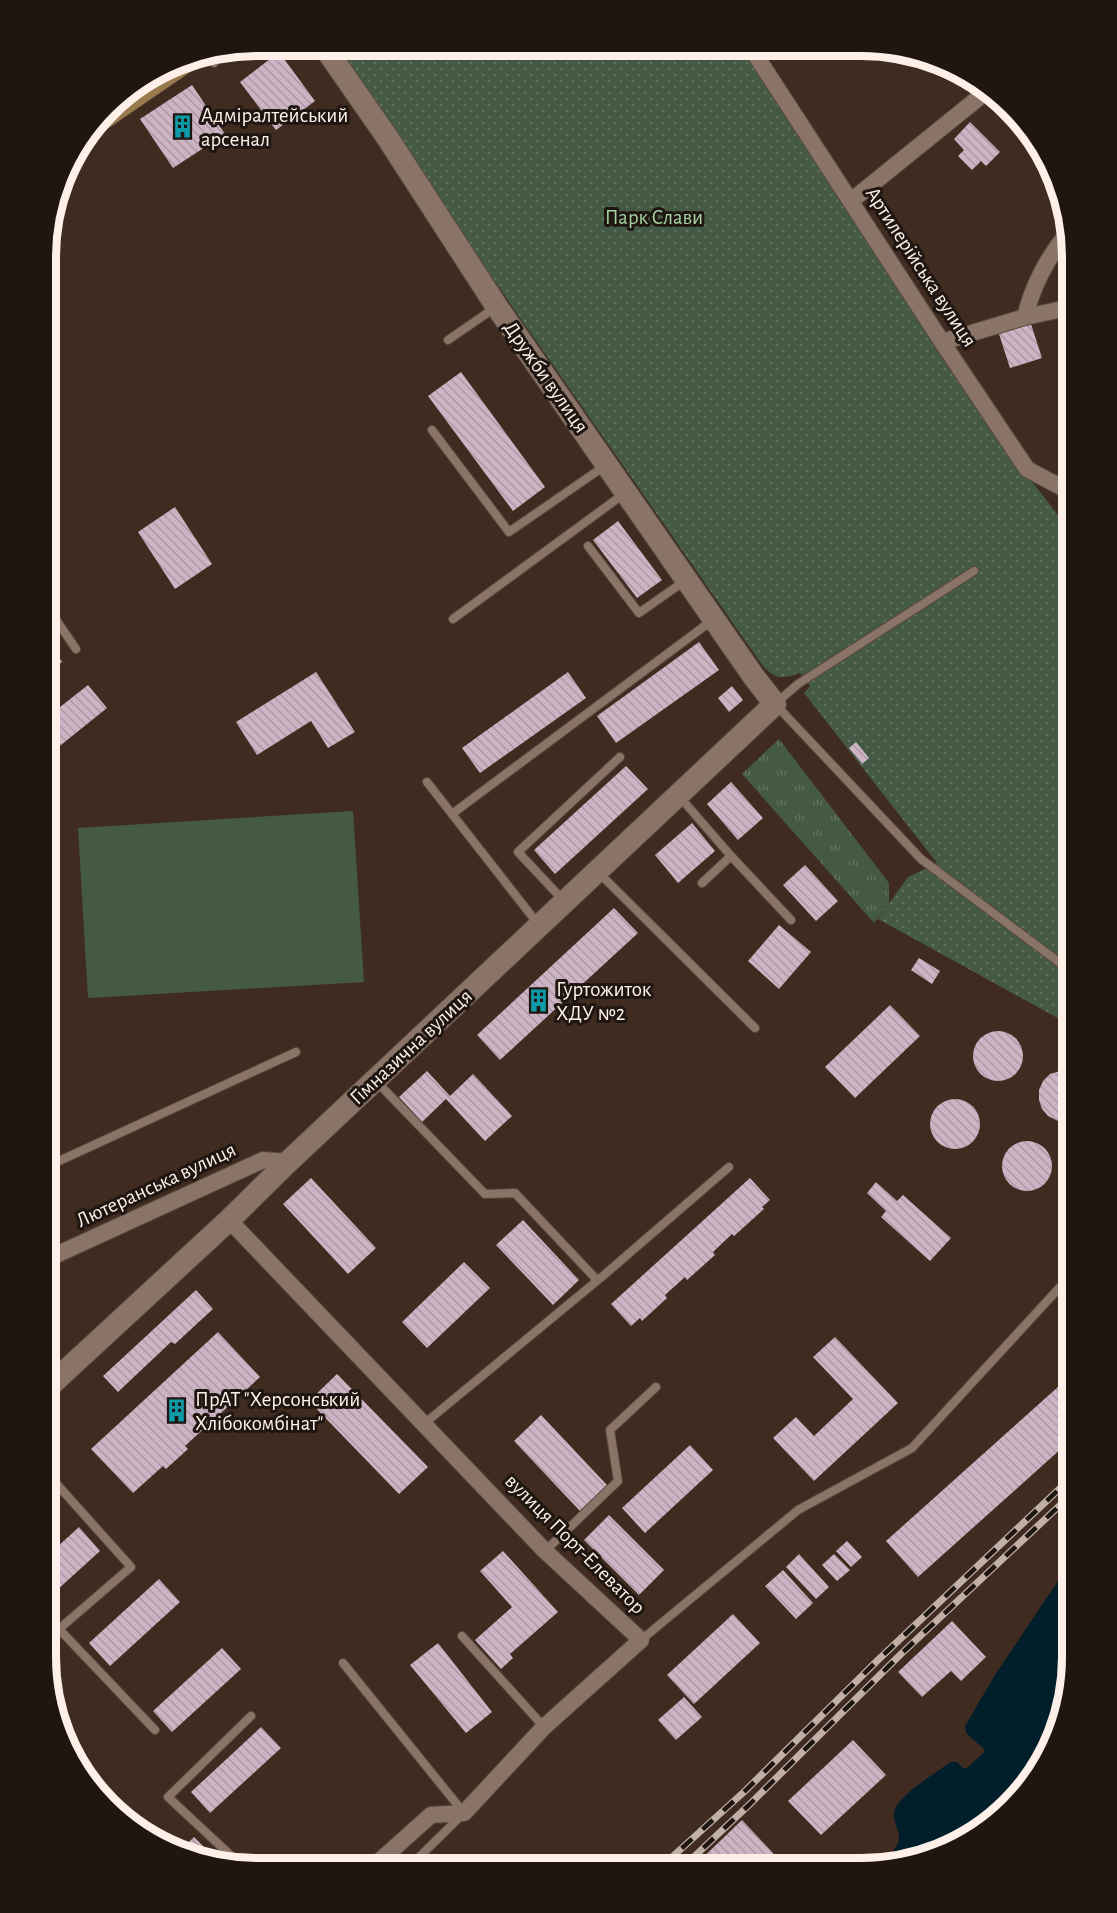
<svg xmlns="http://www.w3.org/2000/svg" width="1117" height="1913" font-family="'Alegreya Sans',sans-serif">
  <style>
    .grass { fill: url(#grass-tufts) }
    .park { fill: url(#park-dots) }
    .pitch { fill: #455a45 }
    .water { fill: #001f2b }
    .building { fill: url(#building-back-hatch) }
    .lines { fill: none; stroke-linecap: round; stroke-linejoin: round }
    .lane-casing { stroke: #59483f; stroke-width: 10 }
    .street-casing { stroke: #59483f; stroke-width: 18 }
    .secondary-casing { stroke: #59483f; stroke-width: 24 }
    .primary-casing { stroke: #59483f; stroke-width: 27 }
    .lane { stroke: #8a7367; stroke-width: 8 }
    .street { stroke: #8a7367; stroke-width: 16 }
    .secondary { stroke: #8a7367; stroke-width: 22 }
    .primary { stroke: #997a4c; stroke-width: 26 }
    .rail-casing { stroke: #c0b0a8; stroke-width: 7 }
    .rail { stroke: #1f1611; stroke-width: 4.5; stroke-dasharray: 14; stroke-linecap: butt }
    .labels { text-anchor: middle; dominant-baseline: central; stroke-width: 6; stroke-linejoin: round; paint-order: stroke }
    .poi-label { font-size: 21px; fill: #fef0e9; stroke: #1f1611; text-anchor: start }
    .park-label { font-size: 21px; fill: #a2d3a1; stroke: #1f1611 }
    .street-label { font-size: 21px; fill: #fef0e9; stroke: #1f1611 }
    .rim { fill: none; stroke: #fef0e9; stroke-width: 8 }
  </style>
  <defs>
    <pattern id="grass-tufts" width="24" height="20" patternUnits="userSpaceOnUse" patternTransform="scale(1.5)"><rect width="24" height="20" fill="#455a45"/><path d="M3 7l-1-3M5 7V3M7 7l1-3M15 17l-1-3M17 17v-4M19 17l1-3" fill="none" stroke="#617260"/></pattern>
    <pattern id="park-dots" width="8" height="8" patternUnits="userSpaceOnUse" patternTransform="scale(1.5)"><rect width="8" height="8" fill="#455a45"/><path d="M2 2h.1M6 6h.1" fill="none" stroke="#617260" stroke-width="1.8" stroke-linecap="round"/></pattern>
    <pattern id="building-back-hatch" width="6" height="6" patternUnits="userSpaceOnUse" patternTransform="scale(1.5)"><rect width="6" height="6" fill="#cdb4c4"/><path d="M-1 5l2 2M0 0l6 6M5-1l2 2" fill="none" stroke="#ad99a4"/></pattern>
  </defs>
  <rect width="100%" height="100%" fill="#3f2b20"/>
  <!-- grass -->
  <polygon class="grass" points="779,739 889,883 889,904 874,923 742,774"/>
  <!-- park -->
  <path class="park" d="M330 45 744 48 993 431 1068 528 1072 526V1026L878 919 908 877 937 863 804 693 810 686 800 673C780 680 774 679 760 662Z"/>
  <!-- pitch -->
  <polygon class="pitch" points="353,811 364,982 88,998 78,828"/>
  <!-- water -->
  <path class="water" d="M1072 1565V1671L1056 1737 1028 1785 989 1824 929 1857 880 1865C886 1858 895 1851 898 1843 903 1832 889 1820 896 1807 905 1791 935 1774 950 1762H957L963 1768H967L984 1752V1749L966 1733 965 1726 995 1675 1060 1578Z"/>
  <!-- building -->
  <g class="building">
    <polygon points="279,52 315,101 276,130 240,82"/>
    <polygon points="192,85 225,134 173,168 140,119"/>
    <polygon points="970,122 1000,152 986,166 981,161 972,170 958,156 964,150 954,139"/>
    <polygon points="1031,324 1042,358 1010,368 999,334"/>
    <polygon points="461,372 545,487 513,511 428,396"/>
    <polygon points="175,507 212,564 175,589 138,532"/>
    <polygon points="618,521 662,580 637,598 593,540"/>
    <polygon points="46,639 62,662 46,673"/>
    <polygon points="699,642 719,670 616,743 597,716"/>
    <polygon points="316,672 355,732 328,748 311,721 257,755 236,722"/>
    <polygon points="568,672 586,698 480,773 462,748"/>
    <polygon points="88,685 107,708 46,757 46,718"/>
    <polygon points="732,686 743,700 729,712 718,698"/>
    <polygon points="856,742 869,758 862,764 849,748"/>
    <polygon points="626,766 648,789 555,874 534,850"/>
    <polygon points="731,782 763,818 738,840 707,804"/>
    <polygon points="692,823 715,851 678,883 655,855"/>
    <polygon points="805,865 838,901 816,921 783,885"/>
    <polygon points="614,908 638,933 500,1060 477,1035"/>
    <polygon points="779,925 811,952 779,989 748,961"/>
    <polygon points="919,958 940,971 932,984 911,970"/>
    <polygon points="890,1005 920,1036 855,1098 825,1067"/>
    <circle cx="998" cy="1056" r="25"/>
    <polygon points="427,1071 450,1096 473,1074 512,1116 485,1141 446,1099 422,1122 399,1097"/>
    <polygon points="1060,1071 1072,1072 1072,1120 1067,1121 1058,1121 1048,1116 1042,1109 1039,1100 1039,1090 1043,1081 1050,1074"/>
    <circle cx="955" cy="1124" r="25"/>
    <circle cx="1027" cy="1166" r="25"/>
    <polygon points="311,1178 376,1248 348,1274 283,1204"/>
    <polygon points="750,1178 770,1200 762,1207 764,1209 734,1236 732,1234 713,1252 715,1255 687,1280 685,1277 665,1295 667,1298 642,1321 640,1318 631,1326 611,1304"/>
    <polygon points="876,1182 897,1201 903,1195 951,1238 930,1261 881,1217 886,1211 867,1193"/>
    <polygon points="523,1220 579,1280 553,1305 496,1245"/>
    <polygon points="464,1262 490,1288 427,1348 402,1322"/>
    <polygon points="196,1290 213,1309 175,1344 171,1342 118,1392 103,1376"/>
    <polygon points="218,1332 260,1377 185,1446 188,1449 166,1469 163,1466 133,1493 91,1449"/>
    <polygon points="835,1337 898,1403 814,1481 773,1438 796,1417 814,1436 853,1399 813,1357"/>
    <polygon points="337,1374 428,1467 399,1494 309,1401"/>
    <polygon points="1068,1378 1072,1382 1072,1439 918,1577 886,1541"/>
    <polygon points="541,1415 607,1485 580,1511 514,1441"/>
    <polygon points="690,1445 713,1470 645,1533 622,1508"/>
    <polygon points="609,1515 664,1570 639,1595 584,1540"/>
    <polygon points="79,1527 100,1551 45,1601 45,1558"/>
    <polygon points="847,1541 862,1557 851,1567 836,1551"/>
    <polygon points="503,1551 558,1612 510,1654 513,1658 501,1669 475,1640 512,1607 480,1571"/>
    <polygon points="799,1554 829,1587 816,1599 786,1567"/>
    <polygon points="834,1554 850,1570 837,1581 822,1565"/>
    <polygon points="783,1570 813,1603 796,1619 765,1586"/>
    <polygon points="159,1579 180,1602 110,1666 89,1643"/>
    <polygon points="733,1614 760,1643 694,1704 667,1675"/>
    <polygon points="952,1621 986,1657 961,1681 951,1671 922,1697 898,1672"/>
    <polygon points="438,1643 492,1712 466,1733 410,1665"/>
    <polygon points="222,1648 241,1669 172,1732 153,1711"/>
    <polygon points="684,1697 702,1717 676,1740 658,1720"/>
    <polygon points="261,1727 281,1748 210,1813 191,1792"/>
    <polygon points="853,1740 886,1775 821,1835 788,1801"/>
    <polygon points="742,1820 787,1868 692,1868"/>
    <polygon points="194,1837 219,1862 184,1847"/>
  </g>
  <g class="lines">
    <defs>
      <g id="lane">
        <polyline points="208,55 214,63"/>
        <polyline points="448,340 496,307"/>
        <polyline points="432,430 509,532 606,465"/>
        <polyline points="588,546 639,613 686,580"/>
        <polyline points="974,571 798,684 775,704 921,859 1072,972"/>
        <polyline points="46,605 76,649"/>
        <polyline points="453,619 625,493"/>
        <polyline points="427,782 538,924"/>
        <polyline points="679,796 731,856 702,883"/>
        <polyline points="452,814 714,619"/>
        <polyline points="731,856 791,920"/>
        <polyline points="598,872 755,1028"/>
        <polyline points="563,900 518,852 620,757"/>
        <polyline points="376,1081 485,1194 515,1193 597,1280"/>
        <polyline points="46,1167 296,1052"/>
        <polyline points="425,1423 604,1275 729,1167"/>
        <polyline points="45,1498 58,1486"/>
        <polyline points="545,1551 618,1481 610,1430 656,1387"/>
        <polyline points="59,1629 155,1730"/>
        <polyline points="45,1633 59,1629 131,1567 45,1471"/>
        <polyline points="462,1636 544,1727"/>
        <polyline points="641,1640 798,1510 912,1448 1072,1274"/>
        <polyline points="343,1663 464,1813 409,1867"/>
        <polyline points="242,1866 168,1797 251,1716"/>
      </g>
      <g id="street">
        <polyline points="751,48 942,342 1027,469 1072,493"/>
        <polyline points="851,201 987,91"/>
        <path d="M1025 317C1032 287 1048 256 1068 233"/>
        <polyline points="942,342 1025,317 1072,307"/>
        <polyline points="229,1220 545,1551 641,1640 544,1727 464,1813 431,1815 373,1867"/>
        <polyline points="45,1260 263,1160 288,1162"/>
      </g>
      <polyline id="secondary" points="45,1390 229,1220 288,1162 775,704 754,677 497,307 387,137 323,45"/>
      <polyline id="primary" points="103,116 186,59"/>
    </defs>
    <!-- lane casing -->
    <use href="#lane" class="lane-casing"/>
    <!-- street casing -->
    <use href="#street" class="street-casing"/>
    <!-- secondary casing -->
    <use href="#secondary" class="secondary-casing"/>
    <!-- primary casing -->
    <use href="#primary" class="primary-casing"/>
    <!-- lane -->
    <use href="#lane" class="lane"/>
    <!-- street -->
    <use href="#street" class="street"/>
    <!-- secondary -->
    <use href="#secondary" class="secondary"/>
    <!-- primary -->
    <use href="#primary" class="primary"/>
    <defs>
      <g id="rail">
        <polyline points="661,1867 745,1791 879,1659 1072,1477"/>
        <polyline points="683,1867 749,1805 901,1654 1072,1494"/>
      </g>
    </defs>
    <!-- rail casing -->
    <use href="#rail" class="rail-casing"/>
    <!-- rail -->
    <use href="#rail" class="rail"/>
  </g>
  <!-- icons -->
  <defs>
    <symbol id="building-bare" viewBox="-9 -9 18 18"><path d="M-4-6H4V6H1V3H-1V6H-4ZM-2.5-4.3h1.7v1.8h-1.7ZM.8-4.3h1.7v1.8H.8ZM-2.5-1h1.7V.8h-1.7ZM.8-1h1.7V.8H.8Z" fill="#0f9aa8" stroke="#1f1611" stroke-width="2.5" paint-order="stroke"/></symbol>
  </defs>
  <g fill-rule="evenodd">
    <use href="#building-bare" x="166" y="110" width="33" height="33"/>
    <use href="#building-bare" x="522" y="984" width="33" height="33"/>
    <use href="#building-bare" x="160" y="1394" width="33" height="33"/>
  </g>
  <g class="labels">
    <!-- poi labels -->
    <g class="poi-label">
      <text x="201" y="115">Адміралтейський<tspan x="201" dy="24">арсенал</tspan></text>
      <text x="556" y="989">Гуртожиток<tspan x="556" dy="24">ХДУ №2</tspan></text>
      <text x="195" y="1399">ПрАТ "Херсонський<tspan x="195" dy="24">Хлібокомбінат"</tspan></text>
    </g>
    <!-- park labels -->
    <g class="park-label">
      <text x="654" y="217">Парк Слави</text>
    </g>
    <!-- street labels -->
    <g class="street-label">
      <text transform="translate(921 267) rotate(57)">Артилерійська вулиця</text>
      <text transform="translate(546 377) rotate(55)">Дружби вулиця</text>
      <text transform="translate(411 1047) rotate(-43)">Гімназична вулиця</text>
      <text transform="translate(156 1185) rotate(-25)">Лютеранська вулиця</text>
      <text transform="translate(575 1544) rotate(45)">вулиця Порт-Елеватор</text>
    </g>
  </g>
  <!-- crop -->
  <path d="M0 0H1117V1913H0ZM257 56H861A201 201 0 0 1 1062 257V1657A201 201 0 0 1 861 1858H257A201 201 0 0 1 56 1657V257A201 201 0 0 1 257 56Z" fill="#1f1611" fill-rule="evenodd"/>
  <path class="rim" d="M257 56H861A201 201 0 0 1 1062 257V1657A201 201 0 0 1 861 1858H257A201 201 0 0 1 56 1657V257A201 201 0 0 1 257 56Z"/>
</svg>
